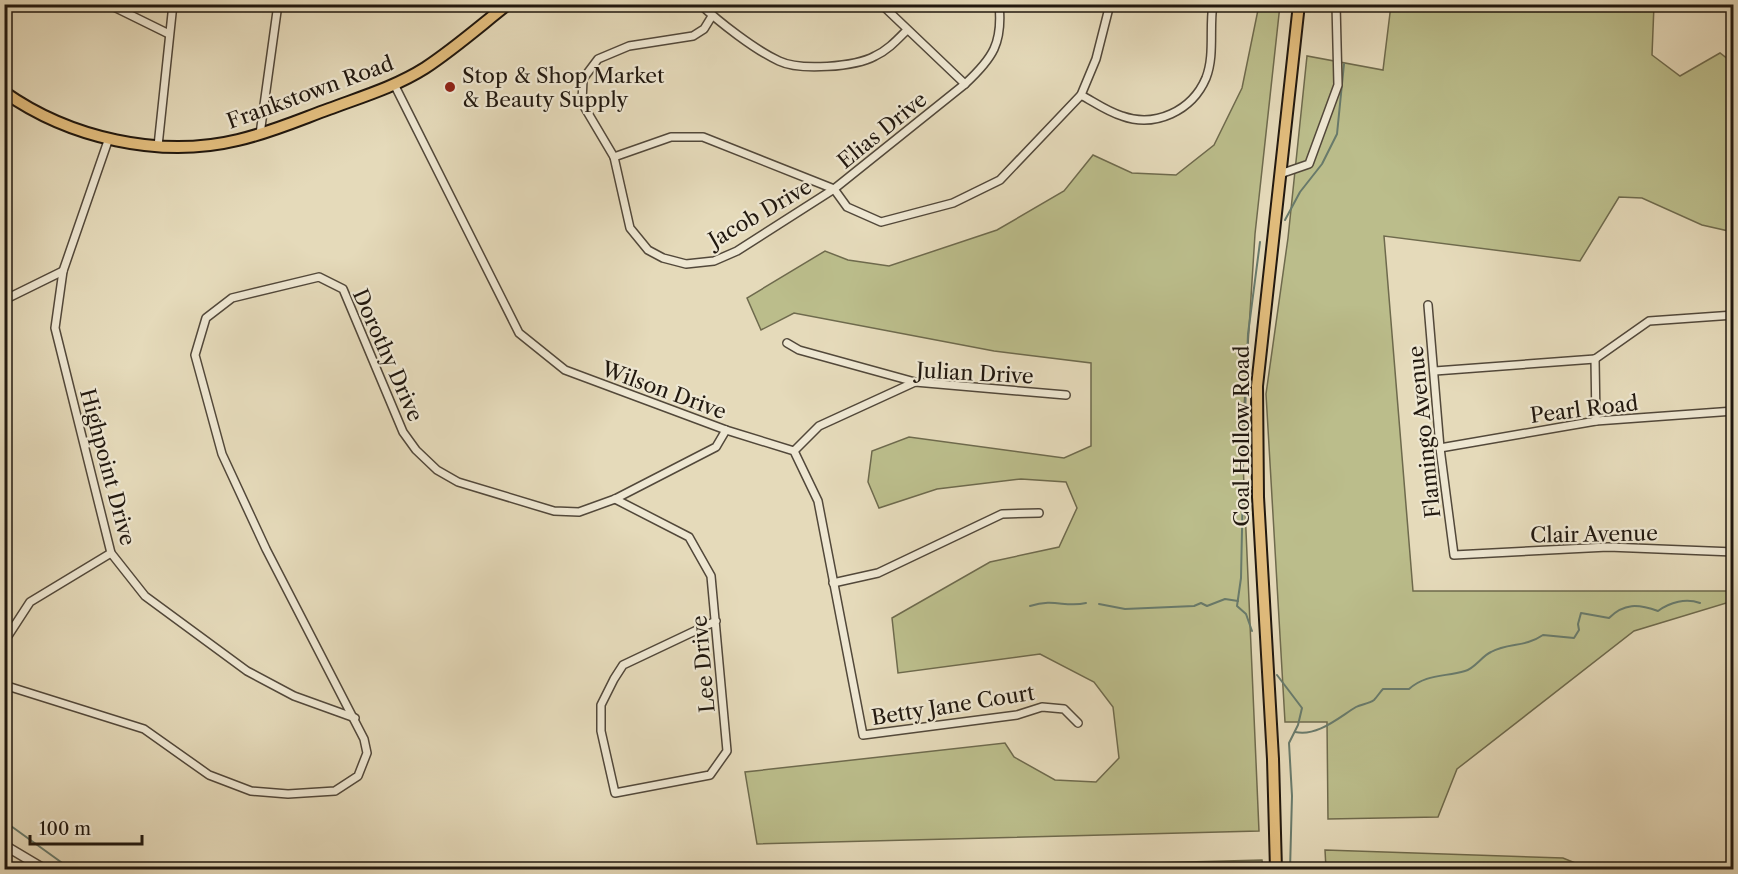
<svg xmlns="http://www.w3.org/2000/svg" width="1738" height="874" font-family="'Libre Caslon Text',serif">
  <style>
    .green { fill: #bbbd8b; stroke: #6e6a4d; stroke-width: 1.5 }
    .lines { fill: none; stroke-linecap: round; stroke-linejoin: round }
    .stream { stroke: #687a6b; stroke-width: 2 }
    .minor-casing { stroke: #52483a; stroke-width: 10 }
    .tertiary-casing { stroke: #52483a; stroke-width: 11 }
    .primary-casing { stroke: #21180f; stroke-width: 14 }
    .minor { stroke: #eee7d2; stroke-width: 7 }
    .tertiary { stroke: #eee7d2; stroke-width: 8 }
    .primary { stroke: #e2bd7d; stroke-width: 10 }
    .poi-dot { fill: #8f2418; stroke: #eee7d2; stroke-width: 2 }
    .labels { text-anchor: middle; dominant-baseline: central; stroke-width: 4.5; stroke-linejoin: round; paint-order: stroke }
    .poi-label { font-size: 21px; fill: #21180f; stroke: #eee7d2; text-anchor: start }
    .street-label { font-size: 21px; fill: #21180f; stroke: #eee7d2 }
  </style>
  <rect width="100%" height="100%" fill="#e5daba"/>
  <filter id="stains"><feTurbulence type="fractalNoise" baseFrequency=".00333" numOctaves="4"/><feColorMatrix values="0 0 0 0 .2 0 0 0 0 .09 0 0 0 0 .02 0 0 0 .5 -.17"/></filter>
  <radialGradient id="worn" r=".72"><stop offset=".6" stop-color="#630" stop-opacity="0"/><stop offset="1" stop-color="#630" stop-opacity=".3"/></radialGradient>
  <!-- green -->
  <g class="green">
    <polygon points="1259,5 1280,5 1255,234 1242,439 1259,831 757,844 745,772 1005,743 1014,757 1055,780 1096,782 1119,758 1113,707 1094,682 1040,654 898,673 892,618 990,562 1059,547 1077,508 1066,482 1021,479 937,489 879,508 868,482 872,451 909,437 1064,458 1091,446 1091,363 994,351 794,313 761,330 747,298 825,251 848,260 889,266 997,230 1064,191 1093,155 1132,173 1176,175 1214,145 1242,88"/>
    <polygon points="1391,5 1654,5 1652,55 1680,76 1720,53 1733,63 1733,232 1702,225 1642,198 1619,197 1580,261 1384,236 1413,591 1733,591 1733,601 1634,631 1457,769 1438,817 1328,819 1327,722 1285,722 1266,394 1288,238 1307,56 1383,70"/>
    <polygon points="1325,850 1563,858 1590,869 1326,869"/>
    <polygon points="1262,860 1263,869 924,869"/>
  </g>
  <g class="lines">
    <!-- stream -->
    <g class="stream">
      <polyline points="1285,220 1300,192 1322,164 1337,134 1344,64"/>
      <polyline points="1243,468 1248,334 1260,242"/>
      <polyline points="1243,483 1241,578 1237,606 1246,614 1252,631"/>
      <polyline points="1099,604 1125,609 1194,606 1201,603 1207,606 1225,599 1238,601"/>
      <path d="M1030 606C1055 598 1065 608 1086 603"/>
      <polyline points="1277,675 1302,708 1298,725 1289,743 1292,796 1290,870"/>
      <path d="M1295 732C1317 737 1338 718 1356 707 1361 704 1369 704 1374 700 1377 697 1380 692 1383 689H1409C1426 674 1444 677 1465 671 1474 669 1482 656 1491 652 1509 642 1524 648 1543 635L1574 638 1579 630 1578 624 1581 613 1609 618C1624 603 1638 604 1658 611 1670 602 1686 598 1700 603"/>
      <polyline points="4,821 72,870"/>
    </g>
    <defs>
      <g id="minor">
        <polyline points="108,4 169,34"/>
        <path d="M700 4C719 22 755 50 779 61 800 71 855 67 875 56 888 50 897 40 907 30"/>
        <polyline points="881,4 965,84"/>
        <path d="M712 16 704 29 693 36 629 46 598 59 583 79 582 103 614 157 630 228 648 250 663 258 686 264 714 261 737 251 834 189 965 84C993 58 1003 43 999 4"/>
        <polyline points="394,84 519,333 565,370 726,430 794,451 818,501 863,735 1017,715 1042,707 1064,709 1078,723"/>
        <path d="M1081 95C1094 102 1108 112 1122 116 1155 128 1192 111 1206 78 1215 55 1209 28 1213 4"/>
        <polyline points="260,134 278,4"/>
        <polyline points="109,138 63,271 55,328 111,553 145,596 247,671 294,696 355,718"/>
        <polyline points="158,146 173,4"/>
        <polyline points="614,157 671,137 703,137 834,189"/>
        <polyline points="1280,174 1309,164 1338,85 1336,4"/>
        <polyline points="834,189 847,207 881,222 953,203 1000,180 1081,95 1096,59 1110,4"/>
        <polyline points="4,300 63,271"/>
        <polyline points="1428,305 1440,448 1454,555 1608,547 1734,552"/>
        <polyline points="787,343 799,350 915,382"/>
        <polyline points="1595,359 1649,321 1734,315"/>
        <polyline points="1595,359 1596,421"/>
        <polyline points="1435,371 1595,359"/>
        <polyline points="1440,448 1596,421 1734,411"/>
        <polyline points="794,451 819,426 915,382 1066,395"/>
        <polyline points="615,499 689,537 711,576 727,751 710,775 615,793 601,731 601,705 614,679 623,665 716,621"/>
        <polyline points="833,583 878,573 1002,514 1039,513"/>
        <polyline points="4,642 30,602 111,553"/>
        <polyline points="4,685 144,729 209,775 251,791 288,794 335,791 358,776 367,753 364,739 266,549 222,454 195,355 206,318 232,298 319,277 343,289 403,432 416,450 437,470 458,482 554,511 579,512 615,499 716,447 726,430"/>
      </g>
      <polyline id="tertiary" points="4,845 46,870"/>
      <g id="primary">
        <path d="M4 92C69 138 160 159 238 140 269 133 299 120 329 109 361 97 395 87 425 68 454 49 480 26 508 4"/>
        <polyline points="1276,870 1273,759 1258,497 1257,386 1299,4"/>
      </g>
    </defs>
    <!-- minor casing -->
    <use href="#minor" class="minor-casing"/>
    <!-- tertiary casing -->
    <use href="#tertiary" class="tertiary-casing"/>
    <!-- primary casing -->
    <use href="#primary" class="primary-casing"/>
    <!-- minor -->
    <use href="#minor" class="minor"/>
    <!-- tertiary -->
    <use href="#tertiary" class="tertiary"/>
    <!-- primary -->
    <use href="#primary" class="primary"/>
  </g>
  <!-- markers -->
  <circle class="poi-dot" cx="450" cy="87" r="6"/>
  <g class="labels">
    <!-- poi labels -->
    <g class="poi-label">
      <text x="462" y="75">Stop &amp; Shop Market<tspan x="462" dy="24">&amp; Beauty Supply</tspan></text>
    </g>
    <!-- street labels -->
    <g class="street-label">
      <text transform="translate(310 92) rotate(-20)">Frankstown Road</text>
      <text transform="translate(882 130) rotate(-39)">Elias Drive</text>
      <text transform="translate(760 213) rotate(-30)">Jacob Drive</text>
      <text transform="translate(388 355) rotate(66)">Dorothy Drive</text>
      <text transform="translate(975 373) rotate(3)">Julian Drive</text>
      <text transform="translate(664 390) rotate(20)">Wilson Drive</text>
      <text transform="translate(1584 409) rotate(-7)">Pearl Road</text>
      <text transform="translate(1424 432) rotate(-96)">Flamingo Avenue</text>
      <text transform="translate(1241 436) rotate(-90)">Coal Hollow Road</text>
      <text transform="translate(108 467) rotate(75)">Highpoint Drive</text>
      <text transform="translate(1594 534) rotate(-1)">Clair Avenue</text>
      <text transform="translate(703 664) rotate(-95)">Lee Drive</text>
      <text transform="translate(953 705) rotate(-9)">Betty Jane Court</text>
    </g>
  </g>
  <!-- margin -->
  <rect width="1738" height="874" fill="none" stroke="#e5daba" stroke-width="24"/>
  <rect x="6" y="6" width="1726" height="862" fill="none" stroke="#21180f" stroke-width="3"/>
  <rect x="12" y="12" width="1714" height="850" fill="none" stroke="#21180f" stroke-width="1.5"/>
  <!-- scale -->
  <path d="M30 835v9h112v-9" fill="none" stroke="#21180f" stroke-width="3"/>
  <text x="39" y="835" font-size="18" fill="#21180f" stroke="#eee7d2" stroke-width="4.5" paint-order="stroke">100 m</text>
  <rect width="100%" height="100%" filter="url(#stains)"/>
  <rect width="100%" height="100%" fill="url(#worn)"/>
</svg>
